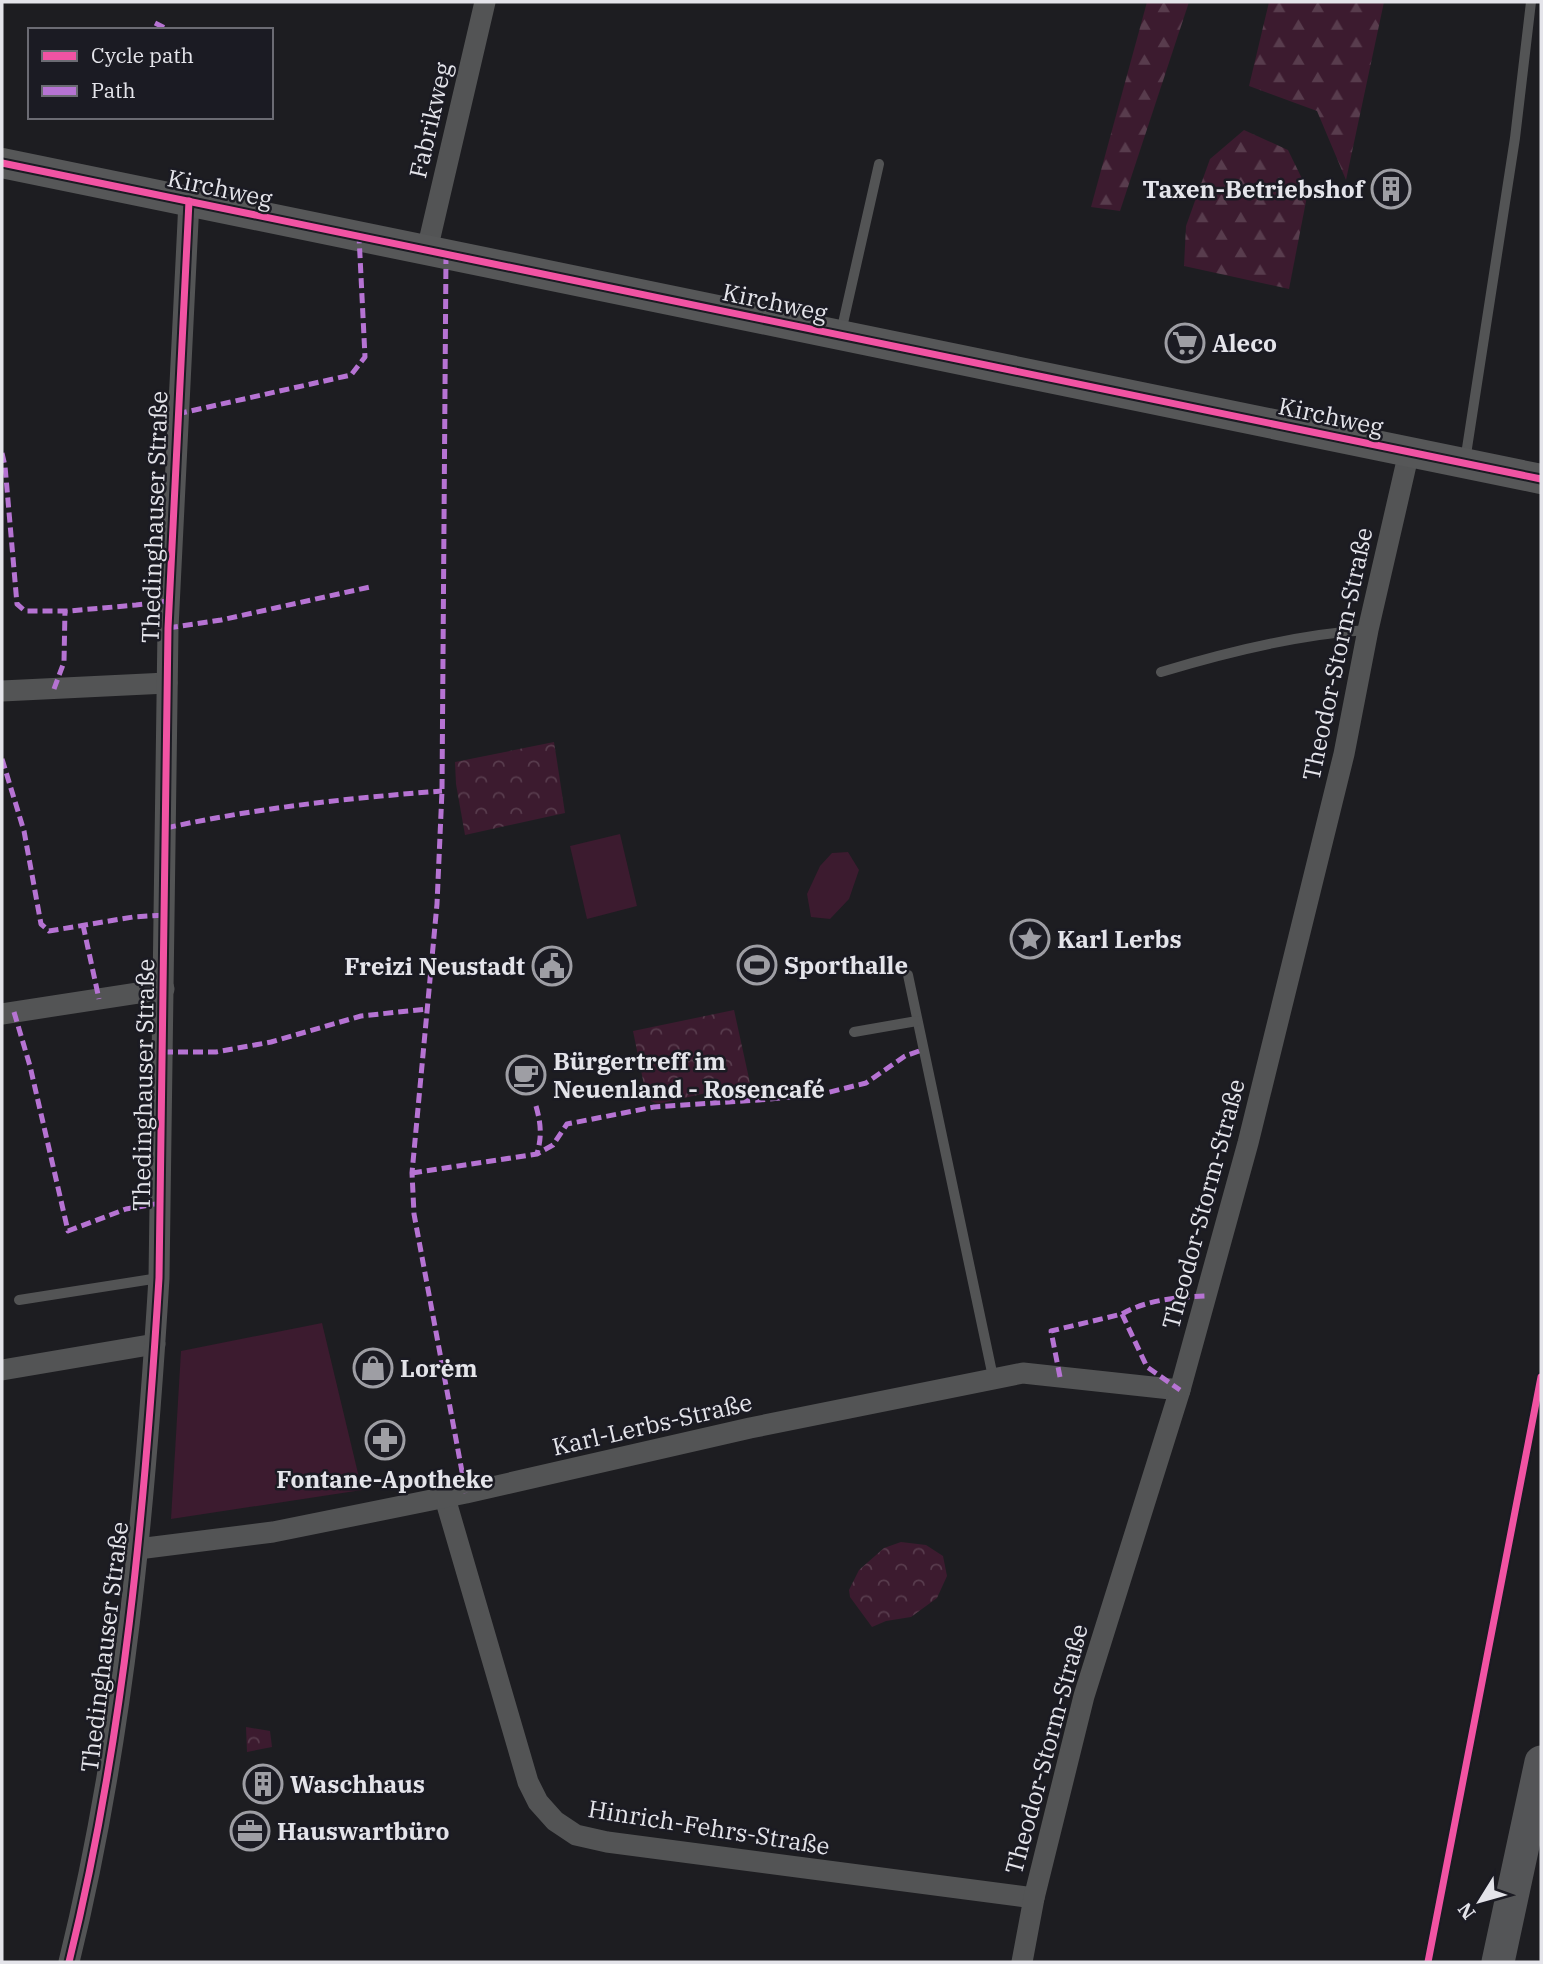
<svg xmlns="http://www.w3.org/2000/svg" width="1543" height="1964" font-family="'IBM Plex Serif',serif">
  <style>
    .grass { fill: #3c1b2f }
    .forest { fill: url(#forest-firs) }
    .park { fill: url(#park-crowns) }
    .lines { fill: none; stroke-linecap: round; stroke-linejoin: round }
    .lane { stroke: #535455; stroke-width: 10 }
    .street { stroke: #535455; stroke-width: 21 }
    .secondary { stroke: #565758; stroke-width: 30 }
    .primary { stroke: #545557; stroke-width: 33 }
    .quiet { stroke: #b673d3; stroke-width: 5; stroke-dasharray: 10 5; stroke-linecap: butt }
    .cycleway-casing { stroke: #1b1b23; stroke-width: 11 }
    .cycleway { stroke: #f153a3; stroke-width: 7 }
    .labels { text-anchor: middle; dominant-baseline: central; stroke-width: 5; stroke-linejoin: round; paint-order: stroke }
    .street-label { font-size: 24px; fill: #e4e4ea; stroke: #1b1b23 }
    .poi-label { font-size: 24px; font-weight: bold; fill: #e4e4ea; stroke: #1b1b23; text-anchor: start }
  </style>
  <defs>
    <pattern id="forest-firs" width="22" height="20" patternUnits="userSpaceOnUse" patternTransform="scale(1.75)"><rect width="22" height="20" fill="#3c1b2f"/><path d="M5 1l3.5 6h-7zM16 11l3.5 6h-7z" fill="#583c4d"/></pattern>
    <pattern id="park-crowns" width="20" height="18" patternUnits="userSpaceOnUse" patternTransform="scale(1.75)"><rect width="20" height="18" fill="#3c1b2f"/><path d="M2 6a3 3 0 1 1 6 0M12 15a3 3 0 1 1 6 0" fill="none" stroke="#583c4d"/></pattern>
  </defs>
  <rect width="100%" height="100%" fill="#1d1d21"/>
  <!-- grass -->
  <g class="grass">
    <polygon points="620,834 637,906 587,919 570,846"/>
    <polygon points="848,852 859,870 849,899 830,919 811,917 807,894 820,866 832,853"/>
    <polygon points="322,1323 362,1490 171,1519 181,1351"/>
  </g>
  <!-- forest -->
  <g class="forest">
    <polygon points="1147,2 1189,2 1120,211 1091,207"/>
    <polygon points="1269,2 1384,2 1346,180 1317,111 1249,86"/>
    <polygon points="1244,130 1288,150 1308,191 1289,289 1184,266 1186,226 1210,159"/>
  </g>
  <!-- park -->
  <g class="park">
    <polygon points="554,742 565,813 465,835 456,784 455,762"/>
    <polygon points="734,1010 750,1083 658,1104 651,1101 646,1095 633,1031"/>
    <polygon points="901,1542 926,1545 943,1556 947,1576 937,1598 911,1617 886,1621 872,1627 850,1597 849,1590 859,1570 884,1548"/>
    <polygon points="246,1727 270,1731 272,1747 247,1752"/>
  </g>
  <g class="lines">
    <!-- lane -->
    <g class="lane">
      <polyline points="841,332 879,164"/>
      <polyline points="1465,461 1515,138 1531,2"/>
      <path d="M1161 672C1227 652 1299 634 1368 630"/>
      <polyline points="908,975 993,1377"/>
      <polyline points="854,1032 917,1021"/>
      <polyline points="19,1300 159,1278"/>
    </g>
    <!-- street -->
    <g class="street">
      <polyline points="427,250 485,2"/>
      <polyline points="2,691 167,683"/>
      <polyline points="2,1014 164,989"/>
      <polyline points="2,1370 155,1344"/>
      <polyline points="445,1498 528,1782 538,1802 555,1821 576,1835 607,1842 1034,1898"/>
      <polyline points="138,1549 273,1532 466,1493 750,1428 1023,1373 1180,1390"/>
      <path d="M69 1962C124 1739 145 1507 159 1278L168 628 189 201"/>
      <polyline points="1022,1962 1034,1898 1084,1696 1180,1390 1248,1143 1344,754 1368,630 1409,452"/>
    </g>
    <!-- secondary -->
    <polyline class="secondary" points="2,163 1541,479"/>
    <!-- primary -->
    <polyline class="primary" points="1498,1962 1541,1762"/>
    <!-- quiet -->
    <g class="quiet">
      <polyline points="156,3 156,2"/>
      <polyline points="155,23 169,30"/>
      <polyline points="446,254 442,791 437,904 412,1173 414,1214 466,1493"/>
      <polyline points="177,414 351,375 365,357 359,236"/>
      <polyline points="2,453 5,466 17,604 25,611 69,611 136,605 169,601"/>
      <polyline points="168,628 221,620 370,587"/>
      <polyline points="54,689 64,662 65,610"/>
      <polyline points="2,759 24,831 41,924 49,931 133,917 165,915"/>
      <path d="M166 828C256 808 349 798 442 791"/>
      <polyline points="83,925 99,999"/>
      <polyline points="14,1012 30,1066 68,1231 126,1209 161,1203"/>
      <polyline points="163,1052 216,1052 271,1042 361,1016 427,1009"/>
      <path d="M536 1106C541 1124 542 1136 537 1154"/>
      <polyline points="412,1173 537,1154 553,1145 567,1124 654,1107 759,1100 822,1094 866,1083 905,1056 922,1050"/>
      <polyline points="1122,1314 1147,1367 1180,1390"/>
      <path d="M1060 1377 1051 1331 1122 1314C1146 1300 1178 1297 1206 1296"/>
    </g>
    <defs>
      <g id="cycleway">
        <polyline points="2,163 1541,479"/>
        <path d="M69 1962C124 1739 145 1507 159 1278L168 628 189 201"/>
        <polyline points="1428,1962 1541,1377"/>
      </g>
    </defs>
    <!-- cycleway casing -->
    <use href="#cycleway" class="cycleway-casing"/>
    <!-- cycleway -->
    <use href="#cycleway" class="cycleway"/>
  </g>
  <!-- icons -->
  <defs>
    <symbol id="building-ring" viewBox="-11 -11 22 22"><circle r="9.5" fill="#1b1b23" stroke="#9e9ea4" stroke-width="1.5"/><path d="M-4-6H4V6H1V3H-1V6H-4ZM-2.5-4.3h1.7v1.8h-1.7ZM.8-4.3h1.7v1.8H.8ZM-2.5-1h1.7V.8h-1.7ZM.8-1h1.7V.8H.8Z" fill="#9e9ea4"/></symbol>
    <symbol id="supermarket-ring" viewBox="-11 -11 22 22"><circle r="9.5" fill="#1b1b23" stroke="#9e9ea4" stroke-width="1.5"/><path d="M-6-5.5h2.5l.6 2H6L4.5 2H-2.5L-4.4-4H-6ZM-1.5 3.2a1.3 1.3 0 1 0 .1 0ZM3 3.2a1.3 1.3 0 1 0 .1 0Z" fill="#9e9ea4"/></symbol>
    <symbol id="sight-ring" viewBox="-11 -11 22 22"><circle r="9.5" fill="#1b1b23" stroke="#9e9ea4" stroke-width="1.5"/><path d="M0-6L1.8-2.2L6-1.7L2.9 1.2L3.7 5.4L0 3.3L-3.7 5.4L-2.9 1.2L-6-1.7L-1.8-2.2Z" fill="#9e9ea4"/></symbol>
    <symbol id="stadium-ring" viewBox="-11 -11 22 22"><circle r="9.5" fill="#1b1b23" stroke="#9e9ea4" stroke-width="1.5"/><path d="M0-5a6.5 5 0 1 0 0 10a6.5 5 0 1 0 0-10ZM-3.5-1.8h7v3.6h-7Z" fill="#9e9ea4"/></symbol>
    <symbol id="civic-ring" viewBox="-11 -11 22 22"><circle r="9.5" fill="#1b1b23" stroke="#9e9ea4" stroke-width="1.5"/><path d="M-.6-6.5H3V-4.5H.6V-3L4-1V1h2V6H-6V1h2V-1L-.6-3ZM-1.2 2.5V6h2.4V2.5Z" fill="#9e9ea4"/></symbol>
    <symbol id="cafe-ring" viewBox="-11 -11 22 22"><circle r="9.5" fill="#1b1b23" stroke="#9e9ea4" stroke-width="1.5"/><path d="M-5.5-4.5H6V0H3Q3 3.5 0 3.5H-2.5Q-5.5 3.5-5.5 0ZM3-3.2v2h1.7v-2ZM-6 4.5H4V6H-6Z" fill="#9e9ea4"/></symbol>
    <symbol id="shop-ring" viewBox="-11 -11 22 22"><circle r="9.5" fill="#1b1b23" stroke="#9e9ea4" stroke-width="1.5"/><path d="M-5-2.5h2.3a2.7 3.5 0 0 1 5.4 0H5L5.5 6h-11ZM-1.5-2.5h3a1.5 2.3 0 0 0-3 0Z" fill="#9e9ea4"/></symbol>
    <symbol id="pharmacy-ring" viewBox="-11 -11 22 22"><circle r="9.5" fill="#1b1b23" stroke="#9e9ea4" stroke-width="1.5"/><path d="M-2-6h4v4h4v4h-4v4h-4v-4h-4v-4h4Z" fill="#9e9ea4"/></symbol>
    <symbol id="office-ring" viewBox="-11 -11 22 22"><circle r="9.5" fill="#1b1b23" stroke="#9e9ea4" stroke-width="1.5"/><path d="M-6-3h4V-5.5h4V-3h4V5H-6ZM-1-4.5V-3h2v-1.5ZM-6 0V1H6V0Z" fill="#9e9ea4"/></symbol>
  </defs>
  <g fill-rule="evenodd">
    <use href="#building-ring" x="1369" y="167" width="44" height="44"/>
    <use href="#supermarket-ring" x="1163" y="321" width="44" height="44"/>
    <use href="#sight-ring" x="1008" y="917" width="44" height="44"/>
    <use href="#stadium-ring" x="735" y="943" width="44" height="44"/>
    <use href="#civic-ring" x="530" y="944" width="44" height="44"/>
    <use href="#cafe-ring" x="504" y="1053" width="44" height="44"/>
    <use href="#shop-ring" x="351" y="1346" width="44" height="44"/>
    <use href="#pharmacy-ring" x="363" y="1418" width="44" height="44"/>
    <use href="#building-ring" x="241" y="1762" width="44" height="44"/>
    <use href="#office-ring" x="228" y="1809" width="44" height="44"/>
  </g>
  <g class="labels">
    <!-- street labels -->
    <g class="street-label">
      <text transform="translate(430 120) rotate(-77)">Fabrikweg</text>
      <text transform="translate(220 188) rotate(12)">Kirchweg</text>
      <text transform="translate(775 302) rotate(12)">Kirchweg</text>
      <text transform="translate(1331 416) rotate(12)">Kirchweg</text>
      <text transform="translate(154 517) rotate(-88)">Thedinghauser Straße</text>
      <text transform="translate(1337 654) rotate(-78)">Theodor-Storm-Straße</text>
      <text transform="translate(143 1085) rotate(-89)">Thedinghauser Straße</text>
      <text transform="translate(1203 1204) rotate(-75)">Theodor-Storm-Straße</text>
      <text transform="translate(652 1424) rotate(-13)">Karl-Lerbs-Straße</text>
      <text transform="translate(104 1647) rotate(-83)">Thedinghauser Straße</text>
      <text transform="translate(1046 1749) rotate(-75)">Theodor-Storm-Straße</text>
      <text transform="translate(709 1827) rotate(9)">Hinrich-Fehrs-Straße</text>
    </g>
    <!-- poi labels -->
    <g class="poi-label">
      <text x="1364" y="189" text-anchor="end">Taxen-Betriebshof</text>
      <text x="1212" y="343">Aleco</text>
      <text x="1057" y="939">Karl Lerbs</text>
      <text x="784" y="965">Sporthalle</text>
      <text x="525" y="966" text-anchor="end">Freizi Neustadt</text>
      <text x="553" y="1061">Bürgertreff im<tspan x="553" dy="28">Neuenland - Rosencafé</tspan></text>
      <text x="400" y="1368">Lorėm</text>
      <text x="385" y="1479" text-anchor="middle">Fontane-Apotheke</text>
      <text x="290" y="1784">Waschhaus</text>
      <text x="277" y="1831">Hauswartbüro</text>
    </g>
  </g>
  <!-- border -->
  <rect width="1543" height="1964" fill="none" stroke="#e4e4ea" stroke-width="7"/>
  <!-- legend -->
  <rect x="28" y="28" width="245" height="91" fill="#1b1b23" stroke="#6b6b73" stroke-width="2"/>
  <rect x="42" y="51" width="35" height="10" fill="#f153a3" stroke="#6b6b73" stroke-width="2"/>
  <text x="91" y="63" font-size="21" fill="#e4e4ea">Cycle path</text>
  <rect x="42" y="86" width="35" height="10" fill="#b673d3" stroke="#6b6b73" stroke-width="2"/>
  <text x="91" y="98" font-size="21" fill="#e4e4ea">Path</text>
  <!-- north arrow -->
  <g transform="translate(1480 1901) rotate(233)" stroke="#1b1b23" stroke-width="5" paint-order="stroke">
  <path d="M0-5L12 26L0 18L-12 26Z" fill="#e4e4ea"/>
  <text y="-10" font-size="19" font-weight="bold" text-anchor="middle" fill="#e4e4ea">N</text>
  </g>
</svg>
